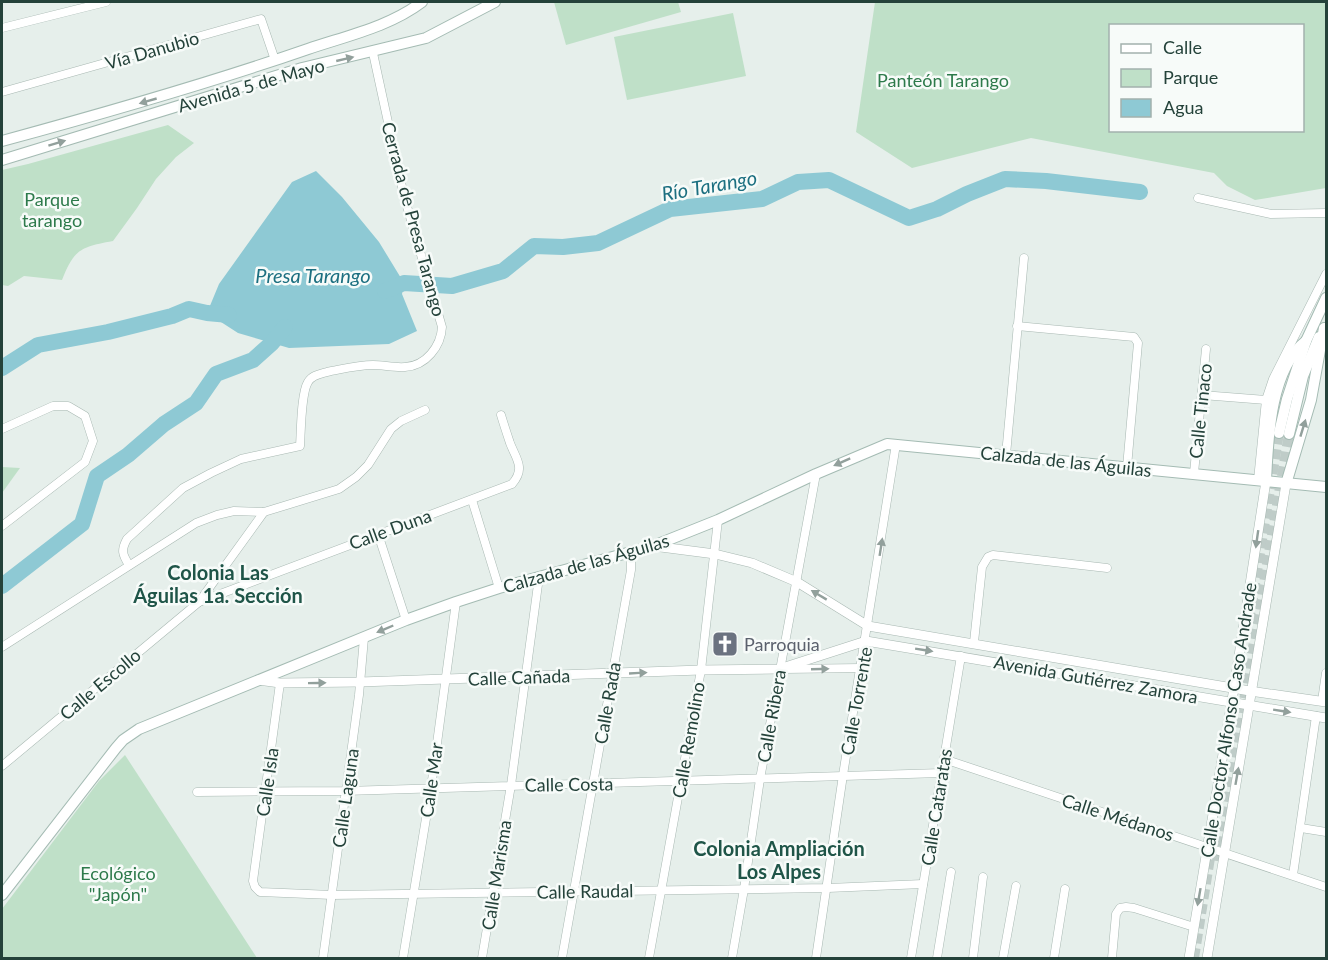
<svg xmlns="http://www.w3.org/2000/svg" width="1328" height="960" font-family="Lato,sans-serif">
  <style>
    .green { fill: #bfe0c8; fill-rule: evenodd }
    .water { fill: #8ec9d4 }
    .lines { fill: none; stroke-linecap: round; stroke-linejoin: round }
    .river { stroke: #8ec9d4; stroke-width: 16 }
    .secondary-tunnel { stroke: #bfccc8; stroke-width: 10; stroke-dasharray: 10 5; stroke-linecap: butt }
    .minor-casing { stroke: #a8b8b2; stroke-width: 9 }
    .tertiary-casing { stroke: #a8b8b2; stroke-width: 10 }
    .secondary-casing { stroke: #a4bbb3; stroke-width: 12 }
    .minor { stroke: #fff; stroke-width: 8 }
    .tertiary { stroke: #fff; stroke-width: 9 }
    .secondary { stroke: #fff; stroke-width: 10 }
    .oneway { fill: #92a09c }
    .labels { text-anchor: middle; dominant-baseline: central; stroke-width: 5; stroke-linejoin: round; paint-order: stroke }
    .street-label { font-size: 18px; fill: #24423a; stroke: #f7fbf9 }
    .park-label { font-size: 18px; fill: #2d7a4b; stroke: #f7fbf9 }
    .worship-label { font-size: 18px; fill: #5b616d; stroke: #f7fbf9; text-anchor: start }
    .water-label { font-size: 20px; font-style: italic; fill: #1c6f80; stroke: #f7fbf9 }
    .neighbourhood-label { font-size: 20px; font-weight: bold; fill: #1f5548; stroke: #f7fbf9 }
  </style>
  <rect width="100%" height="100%" fill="#e6efeb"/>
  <!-- green -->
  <g class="green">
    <polygon points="554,2 678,2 681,12 566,45"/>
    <path d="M875 2H1326V188L1255 200 1227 186 1214 173 1031 138 912 168 856 132ZM1110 26H1302V130H1110Z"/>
    <polygon points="733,13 746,76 627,100 614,37"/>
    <path d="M168 125 194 143 176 157 156 179 137 208 113 241C81 247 74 249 62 280L24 276 8 286 2 285V170L28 164Z"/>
    <polygon points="2,467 20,468 2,493"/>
    <polygon points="125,755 257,958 2,958 2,909 99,781"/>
  </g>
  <!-- water -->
  <polygon class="water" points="316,171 342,197 379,242 404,283 402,294 417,331 389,344 289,348 238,333 207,313 219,284 292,182"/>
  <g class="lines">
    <!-- river -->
    <g class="river">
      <polyline points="385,291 404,283 452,286 503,271 534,246 563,247 598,243 670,209 762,199 798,182 829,180 909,218 937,209 967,194 1005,179 1046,181 1140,192"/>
      <polyline points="2,368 38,345 108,332 172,316 189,309 207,313 229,315"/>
      <polyline points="2,586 82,524 97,476 128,455 164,424 196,403 216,374 253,360 272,343 285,327"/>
    </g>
    <!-- secondary-tunnel -->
    <g class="secondary-tunnel">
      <polyline points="1249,622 1279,433"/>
      <polyline points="1217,861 1289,434"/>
      <polyline points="1194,958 1213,839"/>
    </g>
    <defs>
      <g id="minor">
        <polyline points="2,28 106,2"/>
        <polyline points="2,92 261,19 275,60"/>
        <polyline points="1198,198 1271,214 1326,213"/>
        <polyline points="1017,326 1134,337 1138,343 1127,467"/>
        <polyline points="1202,395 1266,400"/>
        <polyline points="2,429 53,406 68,406 85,416 93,441 85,462 2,526"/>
        <polyline points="1006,455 1024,258"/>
        <polyline points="1194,473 1206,349"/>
        <polyline points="1258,480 1266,400 1273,379 1326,274"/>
        <polyline points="472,500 499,588"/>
        <polyline points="378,534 406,620"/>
        <path d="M129 565C122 554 121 550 127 539L183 488 211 473 241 459 300 446C301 431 301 393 308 382 312 375 320 374 327 372 343 369 357 365 373 365 383 365 395 368 405 367 426 366 441 346 442 327L404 196 373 53"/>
        <path d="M199 602 512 484C526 468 516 459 510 443 507 434 504 425 501 415"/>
        <polyline points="974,642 982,567 988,557 993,555 1107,568"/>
        <polyline points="2,647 196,523 217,515 234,511 264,512 339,489 356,477 368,465 391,429 401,421 425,410"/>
        <polyline points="784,669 861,668"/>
        <polyline points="280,683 253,881 255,887 260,892 332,895 828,888 923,884"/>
        <polyline points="1322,701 1326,673"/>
        <polyline points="944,759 1326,887"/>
        <polyline points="2,766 199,602 264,512"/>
        <polyline points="197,792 345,791 941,773"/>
        <polyline points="1301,828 1326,832"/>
        <polyline points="1293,875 1316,716"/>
        <polyline points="323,958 359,695 364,638"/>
        <polyline points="403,958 431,788 456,602"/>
        <polyline points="482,958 511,785 539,577"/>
        <polyline points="562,958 631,570 631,554"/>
        <polyline points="649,958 701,670 718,520"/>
        <polyline points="732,958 744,889 760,779 816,474"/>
        <polyline points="816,958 843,775 896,444"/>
        <polyline points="911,958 961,656"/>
        <polyline points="937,958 951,872"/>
        <polyline points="973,958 983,877"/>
        <polyline points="1003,958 1016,886"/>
        <polyline points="1054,958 1065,889"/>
        <polyline points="1112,958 1116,914 1120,908 1126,907 1134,908 1194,927"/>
      </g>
      <g id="tertiary">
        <polyline points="653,546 715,554 752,563 797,582 868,626 1250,691 1326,702"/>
        <polyline points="258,680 280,683 360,682 701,670 779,669 866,641 1326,718"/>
        <polyline points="1189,958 1234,688 1266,481"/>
        <polyline points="1207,958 1286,484"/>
      </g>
      <g id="secondary">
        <path d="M2 141C105 113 207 84 308 49 346 36 389 27 422 2"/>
        <polyline points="2,160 302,68 426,38 495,2"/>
        <polyline points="1279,433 1287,399 1306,341 1326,298"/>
        <polyline points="1289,434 1303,376 1319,337"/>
        <path d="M1266 481C1268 439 1270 369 1306 341"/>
        <polyline points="1286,484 1311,400 1324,328"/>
        <polyline points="2,895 116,748 123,740 139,729 406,620 456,602 499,588 653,546 718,520 816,474 887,444 1326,487"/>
      </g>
    </defs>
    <!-- minor casing -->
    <use href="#minor" class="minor-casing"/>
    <!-- tertiary casing -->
    <use href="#tertiary" class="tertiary-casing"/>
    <!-- secondary casing -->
    <use href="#secondary" class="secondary-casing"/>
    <!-- minor -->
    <use href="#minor" class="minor"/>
    <!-- tertiary -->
    <use href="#tertiary" class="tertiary"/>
    <!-- secondary -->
    <use href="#secondary" class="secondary"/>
  </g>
  <!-- one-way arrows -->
  <defs><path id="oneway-solid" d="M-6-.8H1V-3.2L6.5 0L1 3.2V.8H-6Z" transform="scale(1.5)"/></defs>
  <g class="oneway">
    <use href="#oneway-solid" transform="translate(345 59) rotate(-13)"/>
    <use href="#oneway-solid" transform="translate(148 101) rotate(164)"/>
    <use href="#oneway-solid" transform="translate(57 143) rotate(-17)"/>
    <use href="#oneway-solid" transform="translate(1303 428) rotate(-73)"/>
    <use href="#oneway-solid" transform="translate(842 462) rotate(156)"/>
    <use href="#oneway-solid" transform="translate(1257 539) rotate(98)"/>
    <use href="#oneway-solid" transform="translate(881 547) rotate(-81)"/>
    <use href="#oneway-solid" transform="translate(819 595) rotate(-149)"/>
    <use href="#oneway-solid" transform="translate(385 629) rotate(157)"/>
    <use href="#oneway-solid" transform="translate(924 650) rotate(9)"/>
    <use href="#oneway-solid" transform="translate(820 669) rotate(-2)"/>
    <use href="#oneway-solid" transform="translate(638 673) rotate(-3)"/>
    <use href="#oneway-solid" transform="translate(317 683) rotate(-1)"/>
    <use href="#oneway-solid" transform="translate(1282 711) rotate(9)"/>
    <use href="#oneway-solid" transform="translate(1237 776) rotate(-80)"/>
    <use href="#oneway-solid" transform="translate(1199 897) rotate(100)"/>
  </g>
  <!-- icons -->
  <defs>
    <symbol id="church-square" viewBox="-11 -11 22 22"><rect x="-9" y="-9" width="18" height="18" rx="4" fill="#6b7280" stroke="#f7fbf9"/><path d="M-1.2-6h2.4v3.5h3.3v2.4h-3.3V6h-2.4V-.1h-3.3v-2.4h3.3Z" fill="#fff"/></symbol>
  </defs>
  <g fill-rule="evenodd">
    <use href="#church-square" x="710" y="629" width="30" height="30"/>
  </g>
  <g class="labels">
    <!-- street labels -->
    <g class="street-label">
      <text transform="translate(152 50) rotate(-16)">Vía Danubio</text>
      <text transform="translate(251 85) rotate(-16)">Avenida 5 de Mayo</text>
      <text transform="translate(414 219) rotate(75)">Cerrada de Presa Tarango</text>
      <text transform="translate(1200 411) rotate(-84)">Calle Tinaco</text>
      <text transform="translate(1066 461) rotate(6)">Calzada de las Águilas</text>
      <text transform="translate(390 529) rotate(-20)">Calle Duna</text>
      <text transform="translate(586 563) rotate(-16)">Calzada de las Águilas</text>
      <text transform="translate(519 677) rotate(-2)">Calle Cañada</text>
      <text transform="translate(1096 679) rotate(10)">Avenida Gutiérrez Zamora</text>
      <text transform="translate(100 684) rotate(-40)">Calle Escollo</text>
      <text transform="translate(856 701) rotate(-80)">Calle Torrente</text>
      <text transform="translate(607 703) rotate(-80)">Calle Rada</text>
      <text transform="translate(771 716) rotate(-80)">Calle Ribera</text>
      <text transform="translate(1228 720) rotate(-81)">Calle Doctor Alfonso Caso Andrade</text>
      <text transform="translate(688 740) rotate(-80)">Calle Remolino</text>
      <text transform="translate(431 780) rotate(-82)">Calle Mar</text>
      <text transform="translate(267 782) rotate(-82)">Calle Isla</text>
      <text transform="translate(569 784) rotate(-1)">Calle Costa</text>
      <text transform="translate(345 798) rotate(-82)">Calle Laguna</text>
      <text transform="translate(936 807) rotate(-81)">Calle Cataratas</text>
      <text transform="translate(1118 817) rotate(18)">Calle Médanos</text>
      <text transform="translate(496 875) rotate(-81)">Calle Marisma</text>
      <text transform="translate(585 891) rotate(-1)">Calle Raudal</text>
    </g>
    <!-- park labels -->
    <g class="park-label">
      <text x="943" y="80">Panteón Tarango</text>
      <text x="52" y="199">Parque<tspan x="52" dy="21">tarango</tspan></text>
      <text x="118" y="873">Ecológico<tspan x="118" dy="21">"Japón"</tspan></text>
    </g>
    <!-- worship labels -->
    <g class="worship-label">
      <text x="744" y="644">Parroquia</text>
    </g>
    <!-- water labels -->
    <g class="water-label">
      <text transform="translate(709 185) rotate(-10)">Río Tarango</text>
      <text x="313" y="275">Presa Tarango</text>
    </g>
    <!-- neighbourhood labels -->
    <g class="neighbourhood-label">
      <text x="218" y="572">Colonia Las<tspan x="218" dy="23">Águilas 1a. Sección</tspan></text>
      <text x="779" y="848">Colonia Ampliación<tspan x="779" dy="23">Los Alpes</tspan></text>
    </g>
  </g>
  <!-- border -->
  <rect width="1328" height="960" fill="none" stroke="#24423a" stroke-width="6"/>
  <!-- legend -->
  <rect x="1109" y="24" width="195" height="108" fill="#f7fbf9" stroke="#a3b1ad" stroke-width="1.5"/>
  <rect x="1121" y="44" width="30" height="9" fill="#ffffff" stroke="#a3b1ad" stroke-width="1.5"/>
  <text x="1163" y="54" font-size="18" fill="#24423a">Calle</text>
  <rect x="1121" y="69" width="30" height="18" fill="#bfe0c8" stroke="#a3b1ad" stroke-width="1.5"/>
  <text x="1163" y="84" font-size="18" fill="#24423a">Parque</text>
  <rect x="1121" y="99" width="30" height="18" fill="#8ec9d4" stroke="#a3b1ad" stroke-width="1.5"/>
  <text x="1163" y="114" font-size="18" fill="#24423a">Agua</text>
</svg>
